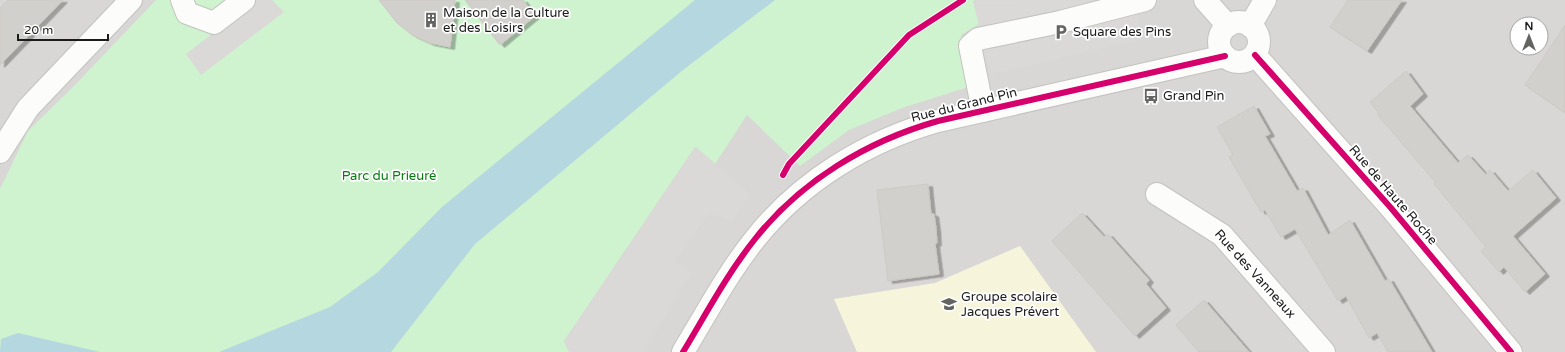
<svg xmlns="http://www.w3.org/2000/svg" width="1565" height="352" font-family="'Varela Round',sans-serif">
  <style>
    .residential { fill: #d9d7d5; fill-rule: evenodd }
    .education { fill: #f6f5dc }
    .park { fill: #cff2cf }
    .parking { fill: #dad9d7 }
    .water { fill: #b5d7e0 }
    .building { fill: #d2d0cc; stroke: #cdc9c4; filter: url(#shadow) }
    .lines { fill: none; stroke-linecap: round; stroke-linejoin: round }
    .minor-casing { stroke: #c2c2bf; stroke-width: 24 }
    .minor { stroke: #fcfcfb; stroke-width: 22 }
    .cycleway-casing { stroke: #fff; stroke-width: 8 }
    .cycleway { stroke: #d6006c; stroke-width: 6 }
    .labels { text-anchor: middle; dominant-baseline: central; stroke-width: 3.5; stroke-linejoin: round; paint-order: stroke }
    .poi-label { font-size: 13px; fill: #1b1b1b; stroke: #fff; text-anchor: start }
    .street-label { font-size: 13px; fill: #1b1b1b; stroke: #fff }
    .park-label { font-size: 13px; fill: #077c10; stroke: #fff }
  </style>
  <defs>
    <filter id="shadow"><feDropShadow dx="4.5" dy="2.5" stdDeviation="0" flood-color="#0004"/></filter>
  </defs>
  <rect width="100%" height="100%" fill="#eae8e3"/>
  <!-- residential -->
  <path class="residential" d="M0 0H1565V352H0ZM1517 24H1541V48H1517Z"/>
  <!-- education -->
  <polygon class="education" points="1020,246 1096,352 857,352 834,299 935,283"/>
  <!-- park -->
  <polygon class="park" points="156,0 976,0 973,1 979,24 961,35 968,87 902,108 849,130 800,166 747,115 715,164 695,147 564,341 569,352 0,352 0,189 28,131 74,86"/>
  <!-- parking -->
  <g class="parking">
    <polygon points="256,0 272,0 284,12 201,75 186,54"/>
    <polygon points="1134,0 1142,39 991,74 973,1"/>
    <polygon points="696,147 750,194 733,220 708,214 675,261 691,273 644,352 569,352 564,341"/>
  </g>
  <!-- water -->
  <g class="water">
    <polygon points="695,0 775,0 683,70 475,244 391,352 219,352 330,307 378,272 442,207"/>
    <polygon points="18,333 100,352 0,352 1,339"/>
  </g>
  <!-- building -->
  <g class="building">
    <polygon points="8,0 63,0 0,65 0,8"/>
    <polygon points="379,0 455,0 450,47 430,43 412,35 397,23"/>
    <polygon points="465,0 523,0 535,16 500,45"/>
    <polygon points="1348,0 1402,0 1367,51 1330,27"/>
    <polygon points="1565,25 1565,113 1525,85"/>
    <polygon points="1406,71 1423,94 1410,106 1458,163 1468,155 1486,175 1490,170 1508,191 1533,170 1556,198 1513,236 1545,274 1525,292 1504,267 1499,272 1481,251 1486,247 1434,184 1436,183 1377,114 1379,113 1370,102"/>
    <polygon points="1254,106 1270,134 1265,136 1297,191 1303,188 1328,235 1350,220 1385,281 1389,279 1432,352 1388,352 1377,333 1369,338 1346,296 1338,301 1295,229 1281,237 1265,210 1261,212 1229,157 1233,155 1217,127"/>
    <polygon points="928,184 931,214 934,214 936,228 937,243 935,244 939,274 888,281 877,190"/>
    <polygon points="1082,213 1104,237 1108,234 1149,280 1146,284 1166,308 1135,336 1052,241"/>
    <polygon points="1204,300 1223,322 1249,352 1199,352 1176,325"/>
  </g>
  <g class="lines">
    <defs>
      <g id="minor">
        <polyline points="182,0 187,13 214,23 244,0"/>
        <polyline points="1205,0 1228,26"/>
        <circle cx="1239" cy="42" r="20"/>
        <polyline points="1250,26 1265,0"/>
        <polyline points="1255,55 1391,208 1511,352"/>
        <polyline points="983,111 970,46 978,39 1060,22 1145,0"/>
        <polyline points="0,152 28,108 131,0"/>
        <polyline points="1157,194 1222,235 1324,352"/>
        <path d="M683 352C706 314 727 274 755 239 801 181 867 141 938 121L1225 56"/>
      </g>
    </defs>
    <!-- minor casing -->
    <use href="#minor" class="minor-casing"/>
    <!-- minor -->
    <use href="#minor" class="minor"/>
    <defs>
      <g id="cycleway">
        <polyline points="1255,55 1391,208 1511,352"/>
        <polyline points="783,175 789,164 909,35 963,0"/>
        <path d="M683 352C706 314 727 274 755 239 801 181 867 141 938 121L1225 56"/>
      </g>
    </defs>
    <!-- cycleway casing -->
    <use href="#cycleway" class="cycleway-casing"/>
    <!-- cycleway -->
    <use href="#cycleway" class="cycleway"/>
  </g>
  <!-- icons -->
  <defs>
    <symbol id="building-bare" viewBox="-9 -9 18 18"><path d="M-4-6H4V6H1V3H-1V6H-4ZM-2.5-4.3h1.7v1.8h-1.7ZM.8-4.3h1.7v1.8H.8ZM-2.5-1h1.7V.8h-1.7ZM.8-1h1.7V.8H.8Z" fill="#636361" stroke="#fff" stroke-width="2.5" paint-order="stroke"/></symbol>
    <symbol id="parking-bare" viewBox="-9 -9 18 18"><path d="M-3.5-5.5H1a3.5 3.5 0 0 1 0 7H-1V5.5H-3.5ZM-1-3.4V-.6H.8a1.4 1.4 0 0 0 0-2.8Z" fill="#636361" stroke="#fff" stroke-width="2.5" paint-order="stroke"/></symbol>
    <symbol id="bus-bare" viewBox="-9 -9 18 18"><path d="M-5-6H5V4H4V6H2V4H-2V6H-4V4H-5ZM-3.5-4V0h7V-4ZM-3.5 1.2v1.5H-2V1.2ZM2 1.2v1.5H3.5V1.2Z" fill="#636361" stroke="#fff" stroke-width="2.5" paint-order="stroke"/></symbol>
    <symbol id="school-bare" viewBox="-9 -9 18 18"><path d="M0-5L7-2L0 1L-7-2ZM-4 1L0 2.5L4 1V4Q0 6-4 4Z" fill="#636361" stroke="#fff" stroke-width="2.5" paint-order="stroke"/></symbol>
  </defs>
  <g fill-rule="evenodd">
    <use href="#building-bare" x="420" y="9" width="22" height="22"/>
    <use href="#parking-bare" x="1050" y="21" width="22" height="22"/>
    <use href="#bus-bare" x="1140" y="85" width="22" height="22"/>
    <use href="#school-bare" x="938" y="293" width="22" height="22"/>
  </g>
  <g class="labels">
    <!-- poi labels -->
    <g class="poi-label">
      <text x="443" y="13">Maison de la Culture<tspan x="443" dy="15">et des Loisirs</tspan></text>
      <text x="1073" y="32">Square des Pins</text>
      <text x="1163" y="96">Grand Pin</text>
      <text x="961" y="297">Groupe scolaire<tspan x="961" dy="15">Jacques Prévert</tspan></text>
    </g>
    <!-- street labels -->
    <g class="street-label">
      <text transform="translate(964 105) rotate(-14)">Rue du Grand Pin</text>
      <text transform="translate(1393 195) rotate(49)">Rue de Haute Roche</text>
      <text transform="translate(1255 274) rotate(48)">Rue des Vanneaux</text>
    </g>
    <!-- park labels -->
    <g class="park-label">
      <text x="389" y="176">Parc du Prieuré</text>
    </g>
  </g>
  <!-- north arrow -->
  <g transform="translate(1529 36)"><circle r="19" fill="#ffffff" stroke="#a4a4a4"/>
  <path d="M0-3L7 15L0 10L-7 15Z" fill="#636361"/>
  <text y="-6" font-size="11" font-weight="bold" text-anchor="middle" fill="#1b1b1b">N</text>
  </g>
  <!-- scale -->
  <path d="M18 34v6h90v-6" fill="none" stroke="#1b1b1b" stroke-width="2"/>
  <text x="24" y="34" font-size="12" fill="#1b1b1b" stroke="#ffffff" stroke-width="3" paint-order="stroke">20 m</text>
</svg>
